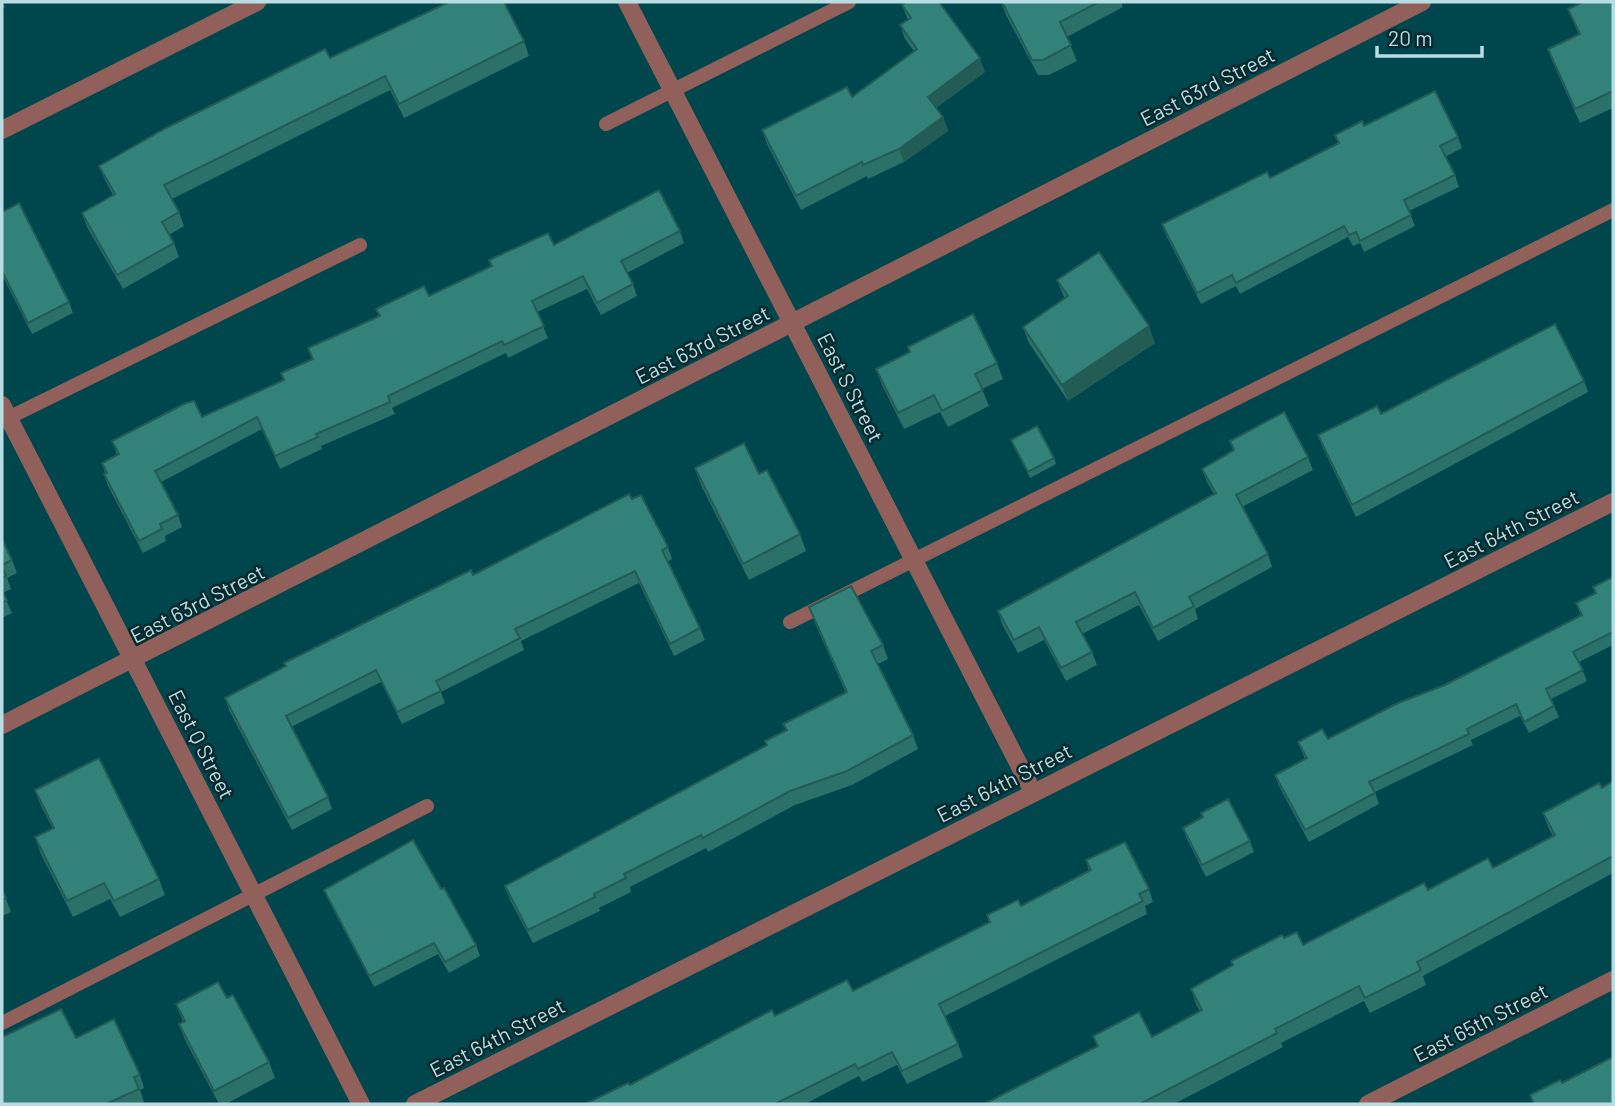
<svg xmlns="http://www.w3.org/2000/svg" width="1615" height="1106" font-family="Barlow,sans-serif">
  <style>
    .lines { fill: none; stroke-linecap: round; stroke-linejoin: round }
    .service { stroke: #92605b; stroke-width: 14 }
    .minor { stroke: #92605b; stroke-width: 18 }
    .tertiary { stroke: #92605b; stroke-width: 18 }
    .wall { fill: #2b7069 }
    .shaded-wall { fill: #235b55 }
    .building { fill: #32827a; stroke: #235b55; stroke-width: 2 }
    .labels { text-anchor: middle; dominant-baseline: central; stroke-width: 5; stroke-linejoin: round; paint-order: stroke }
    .street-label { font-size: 21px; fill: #b8dde2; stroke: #07292d }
  </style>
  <rect width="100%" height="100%" fill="#00464d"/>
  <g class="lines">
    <!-- service -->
    <g class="service">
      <polyline points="606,124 849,2"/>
      <polyline points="2,421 360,245"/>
      <polyline points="790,622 1613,210"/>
      <polyline points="2,1023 427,806"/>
    </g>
    <!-- minor -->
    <g class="minor">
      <polyline points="627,2 1033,792"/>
      <polyline points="2,130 257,2"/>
      <polyline points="2,405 361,1104"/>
      <polyline points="2,725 1422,2"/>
      <polyline points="1368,1104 1613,980"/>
    </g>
    <!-- tertiary -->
    <polyline class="tertiary" points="415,1104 1613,502"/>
  </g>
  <!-- wall -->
  <g class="wall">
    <polygon points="2,2 6,2 3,3 5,7 2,9"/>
    <polygon points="1001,2 1121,2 1123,7 1067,37 1077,61 1049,75 1038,75 1006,15"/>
    <polygon points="1613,2 1613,108 1580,123 1553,63 1548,49 1579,35 1568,9"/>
    <polygon points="902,5 985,72 936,108 943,117 948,131 904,162 868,179 867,176 801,210 767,144 762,130 852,97 914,51 905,39 900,25 908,20"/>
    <polygon points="524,41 529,56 404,118 390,90 172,199 179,212 184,226 169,235 174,243 179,257 123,289 87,227 82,213 113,195 105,180 99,166 330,58"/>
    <polygon points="1364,126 1458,137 1462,148 1445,157 1455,175 1459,187 1409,211 1415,226 1364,252 1360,243 1353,246 1348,237 1240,294 1236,286 1201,304 1166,235 1162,224 1270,178 1338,143 1335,135"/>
    <polygon points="2,212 69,302 73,313 32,334 2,275"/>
    <polygon points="680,231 684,243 627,273 633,284 637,296 601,315 587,289 537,312 548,338 508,358 506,353 392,408 395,414 321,446 322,449 280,469 262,429 161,482 178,515 182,527 165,536 166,541 143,553 108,486 104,474 105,473 102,463 117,455 112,441 202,417 283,380 312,359 308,348 379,316 376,309 429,296 491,267 489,260 554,245"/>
    <polygon points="1057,280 1155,343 1068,401 1029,343 1023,327 1065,299"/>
    <polygon points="908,347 997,363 1003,379 982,389 989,406 948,427 940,412 904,429 882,385 876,369 910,352"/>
    <polygon points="1584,381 1588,392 1356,517 1322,446 1318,435 1381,414"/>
    <polygon points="1011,440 1054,458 1056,464 1030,478"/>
    <polygon points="1230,441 1308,457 1313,470 1242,507 1268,554 1272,567 1195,609 1198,619 1158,641 1139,605 1082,634 1092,652 1097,665 1066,681 1044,640 1018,653 1002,624 998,611 1214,494 1207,482 1202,469 1233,450"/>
    <polygon points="695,468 759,474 800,534 806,551 749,580 701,485"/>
    <polygon points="632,499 668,547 672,559 667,562 700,628 705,640 674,656 639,583 521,641 524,650 441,692 445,703 402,724 381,682 291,727 328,797 332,809 292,830 229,710 225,698 473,575"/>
    <polygon points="2,539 12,560 17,573 7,578 11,589 3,593 12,613 2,618"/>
    <polygon points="1613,577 1613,645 1579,662 1587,681 1551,699 1559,717 1529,733 1520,716 1471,740 1473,745 1375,792 1379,804 1309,842 1279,786 1275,775 1305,759 1298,742 1328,739 1445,685 1581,616 1576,603 1595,593 1593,587"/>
    <polygon points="809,607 883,645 888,659 878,664 913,735 918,749 852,785 795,805 708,852 706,848 630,887 631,892 599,908 600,911 533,943 510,900 505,886 767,745 786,731 783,724 846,693 814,621"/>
    <polygon points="1613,781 1613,873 1423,976 1426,985 1370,1013 1364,1001 1281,1043 1283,1047 1174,1104 984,1104 1097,1046 1093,1036 1152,1037 1200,1011 1196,1004 1191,989 1233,966 1231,961 1284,938 1303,945 1428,890 1493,868 1553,836 1548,827 1543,813 1602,788"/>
    <polygon points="35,790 159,879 165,895 120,917 110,899 73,917 41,854 35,837 53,829 41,806"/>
    <polygon points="1202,817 1250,841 1254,852 1206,877 1187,839 1183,828"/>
    <polygon points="1086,860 1149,889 1153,902 1145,906 1147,914 945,1016 958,1044 963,1057 907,1084 897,1065 862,1082 859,1076 805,1104 585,1104 630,1085 775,1016 853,991 989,922 987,915 1021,906 1089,871"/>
    <polygon points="2,889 11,912 2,916"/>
    <polygon points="441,889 476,945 480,956 449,973 438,954 374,987 329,901 324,890"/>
    <polygon points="227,998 269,1062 275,1078 226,1104 219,1104 185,1040 179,1024 183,1022 176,1004"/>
    <polygon points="76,1038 140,1075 144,1088 140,1090 144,1102 139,1104 2,1104"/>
  </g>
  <!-- shaded-wall -->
  <g class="shaded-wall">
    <polygon points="980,58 985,72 933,110 928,97"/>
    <polygon points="943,117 948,131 904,162 899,149"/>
    <polygon points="1149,326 1155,343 1068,401 1062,385"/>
  </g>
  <!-- building -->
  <g class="building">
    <polygon points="449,2 504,2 524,41 399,104 385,76 164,185 179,212 162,222 174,243 117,275 82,213 115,194 99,166 166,128 325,49 330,58"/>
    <polygon points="906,2 939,2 980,58 928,97 943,117 899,149 863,165 862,162 796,196 762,130 847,87 852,97 917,49 900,25 911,18 902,5"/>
    <polygon points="1002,2 1099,2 1060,22 1071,45 1043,60 1032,60"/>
    <polygon points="1583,2 1613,2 1613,91 1575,109 1548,49 1580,34 1568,9"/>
    <polygon points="1435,91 1458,137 1440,146 1455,175 1404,200 1411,215 1360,241 1356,232 1349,235 1344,226 1236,283 1232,275 1197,293 1162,224 1267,172 1270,178 1339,143 1335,135 1362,121 1364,126"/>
    <polygon points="659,190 680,231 621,261 633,284 597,303 583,276 532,301 544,326 504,345 502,341 388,396 390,402 316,434 318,437 275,456 257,417 155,471 178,515 160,524 162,529 139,541 104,474 107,473 102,463 119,454 112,441 186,403 194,401 202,417 284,380 281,373 313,359 308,348 380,316 376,309 424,286 429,296 492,266 489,260 548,233 554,245"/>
    <polygon points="19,203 69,302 28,323 2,271 2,212"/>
    <polygon points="1099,252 1149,326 1062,385 1023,327 1068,296 1057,280"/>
    <polygon points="973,314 997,363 975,374 983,390 942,411 934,395 898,413 876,369 910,352 908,347"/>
    <polygon points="1555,324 1584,381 1352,505 1318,435 1377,406 1381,414"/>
    <polygon points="1284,412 1308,457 1236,495 1268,554 1189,597 1194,606 1153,628 1135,592 1076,622 1092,652 1061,668 1039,627 1014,640 998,611 1216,493 1202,469 1234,450 1230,441"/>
    <polygon points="1037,426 1054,458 1028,472 1011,440"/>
    <polygon points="744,443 759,474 767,470 800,534 743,564 695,468"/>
    <polygon points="629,494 632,499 641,495 668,547 662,550 700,628 670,644 635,571 515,629 520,638 436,681 441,691 397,712 376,670 286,716 328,797 288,818 225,698 286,666 284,663 471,570 473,575"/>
    <polygon points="2,539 12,560 2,565"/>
    <polygon points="2,567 6,576 2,578"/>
    <polygon points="1613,577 1613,632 1573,652 1583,670 1546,689 1554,706 1524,722 1516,704 1467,729 1469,734 1369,782 1375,793 1305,830 1275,775 1307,758 1298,742 1322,729 1328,739 1398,703 1445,685 1582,615 1576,603 1596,593 1593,587"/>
    <polygon points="851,586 883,645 871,651 913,735 847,771 790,791 703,838 701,835 624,874 626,878 594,894 595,897 528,930 505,886 767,745 765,741 787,730 783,724 847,692 809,607"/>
    <polygon points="2,590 7,600 2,603"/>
    <polygon points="99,758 159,879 114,901 104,883 67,901 35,837 54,828 35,790"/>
    <polygon points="1613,781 1613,856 1417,962 1421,970 1365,998 1359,986 1275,1029 1277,1033 1140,1104 984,1104 1098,1046 1093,1036 1139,1012 1152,1037 1202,1010 1191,989 1233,965 1231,961 1282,935 1284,938 1297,932 1303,945 1424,883 1428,890 1488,858 1493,868 1555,835 1543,813 1599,783 1602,788"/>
    <polygon points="1228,799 1250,841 1202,865 1183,828 1203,817 1201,813"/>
    <polygon points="413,840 441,889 444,888 476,945 445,962 434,943 369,976 324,890"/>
    <polygon points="1125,842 1149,889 1139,894 1143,901 939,1004 958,1044 902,1071 892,1052 858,1069 855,1064 775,1104 585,1104 628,1083 630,1085 772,1010 775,1016 847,980 853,991 990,922 987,915 1018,900 1021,906 1091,870 1086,860"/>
    <polygon points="2,889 6,898 2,900"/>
    <polygon points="218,982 227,998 233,995 269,1062 214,1091 179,1024 185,1021 176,1004"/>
    <polygon points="61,1009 76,1038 114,1019 140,1075 134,1077 139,1089 106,1104 2,1104 2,1037"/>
    <polygon points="1613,1057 1613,1104 1534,1104 1530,1095 1560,1080 1562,1083"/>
  </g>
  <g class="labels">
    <!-- street labels -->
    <g class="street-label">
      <text transform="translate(1207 86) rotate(-27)">East 63rd Street</text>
      <text transform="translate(702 344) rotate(-27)">East 63rd Street</text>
      <text transform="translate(851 387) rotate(63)">East S Street</text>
      <text transform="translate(1511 528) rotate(-27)">East 64th Street</text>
      <text transform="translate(197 603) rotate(-27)">East 63rd Street</text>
      <text transform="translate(202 744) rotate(63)">East Q Street</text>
      <text transform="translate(1004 782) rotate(-27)">East 64th Street</text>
      <text transform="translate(1480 1022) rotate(-27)">East 65th Street</text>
      <text transform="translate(497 1037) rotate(-27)">East 64th Street</text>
    </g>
  </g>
  <!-- border -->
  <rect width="1615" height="1106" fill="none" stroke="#b8dde2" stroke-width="7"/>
  <!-- scale -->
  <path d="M1377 46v10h105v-10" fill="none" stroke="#b8dde2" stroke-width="3.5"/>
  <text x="1388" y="46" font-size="21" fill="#b8dde2" stroke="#07292d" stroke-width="5" paint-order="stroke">20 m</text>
</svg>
